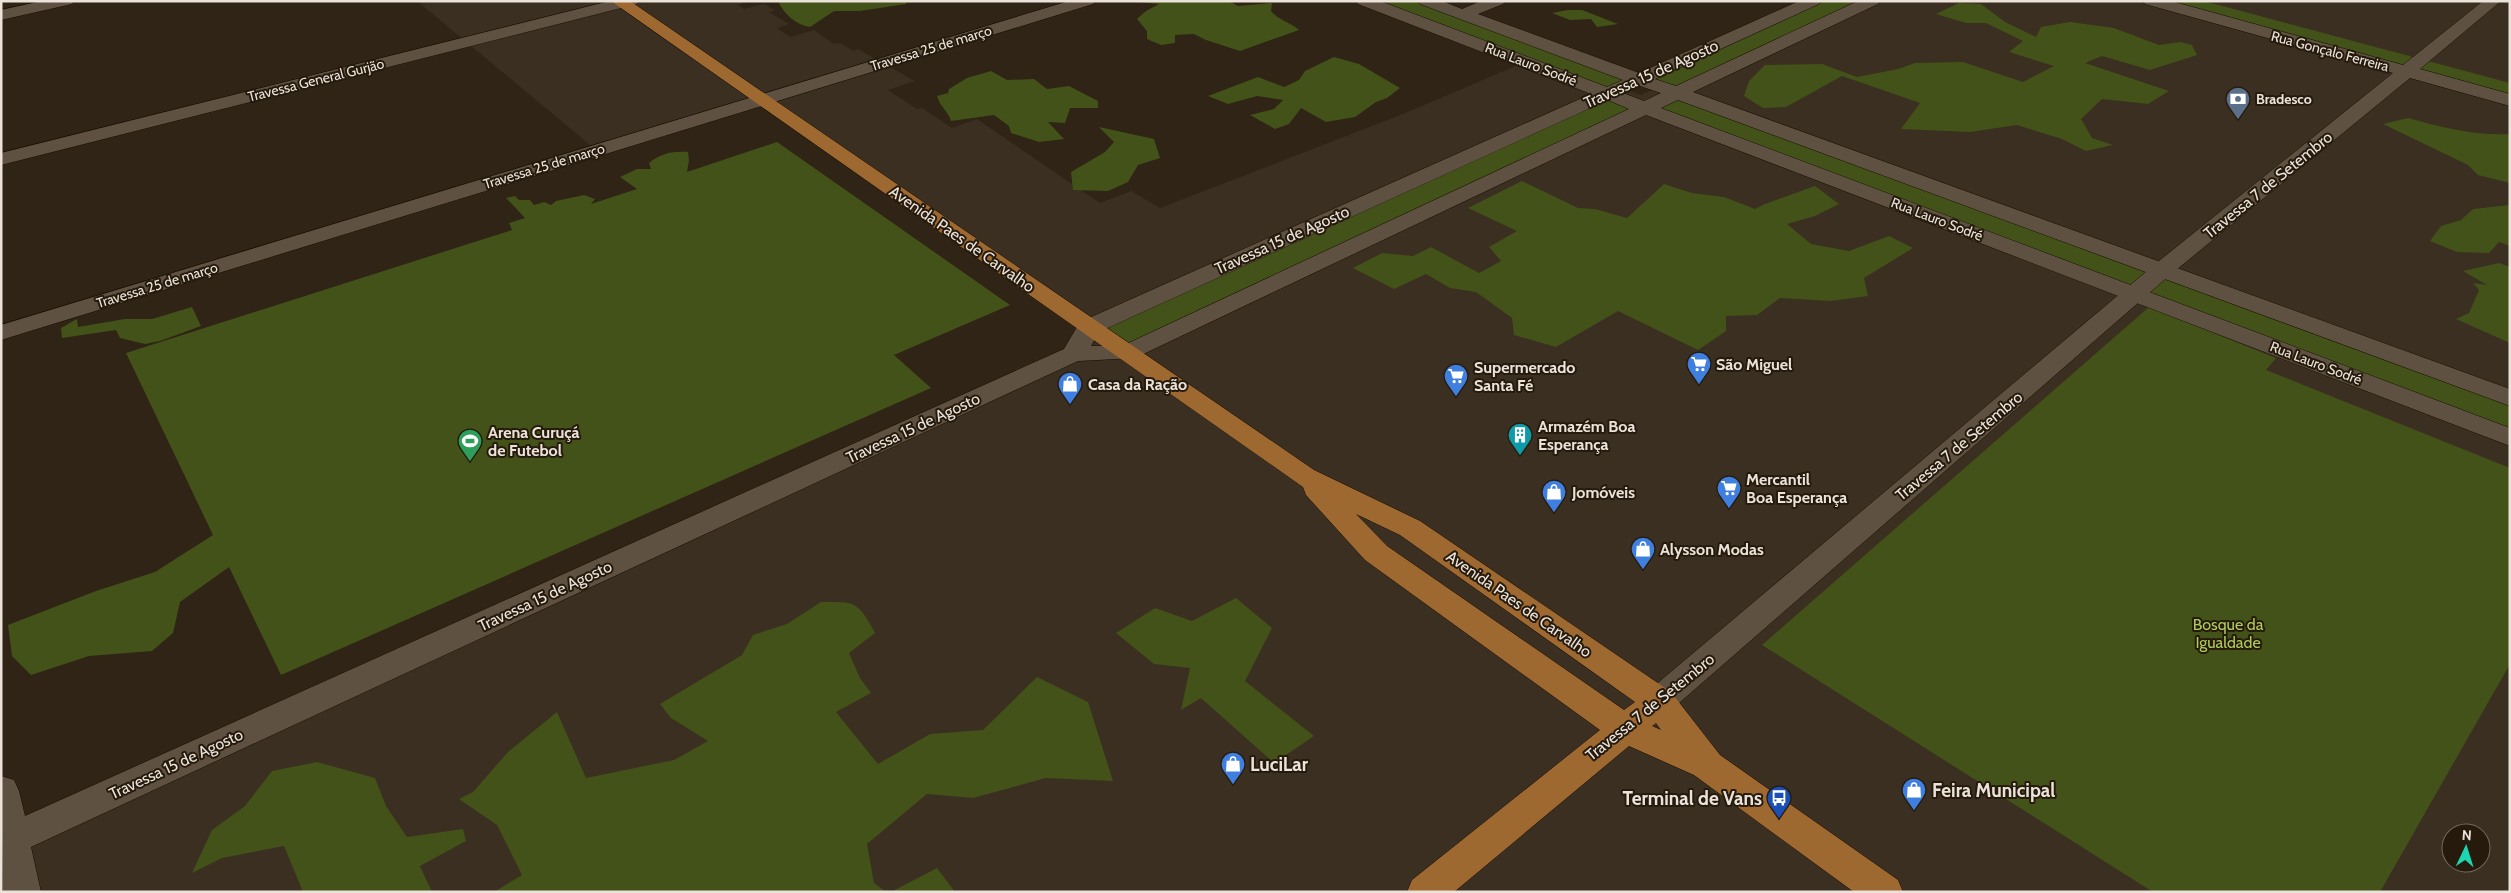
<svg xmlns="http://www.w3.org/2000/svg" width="2511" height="893" font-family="Cabin,sans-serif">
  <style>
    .commercial { fill: #3a2f20; fill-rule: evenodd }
    .green { fill: #435218; fill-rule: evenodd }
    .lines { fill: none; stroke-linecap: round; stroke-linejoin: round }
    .street-casing { stroke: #170c02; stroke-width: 1 }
    .secondary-casing { stroke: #170c02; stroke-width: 1 }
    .primary-casing { stroke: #170c02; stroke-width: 1 }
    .street { fill: #5e5141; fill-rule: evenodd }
    .secondary { fill: #5e5141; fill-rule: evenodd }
    .primary { fill: #9e6831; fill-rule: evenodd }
    .labels { text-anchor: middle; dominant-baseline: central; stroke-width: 4; stroke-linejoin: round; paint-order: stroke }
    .far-street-label { font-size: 14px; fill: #ebe3da; stroke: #251a0c }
    .far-poi-label { font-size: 14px; font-weight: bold; fill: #ebe3da; stroke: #251a0c; text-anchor: start }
    .street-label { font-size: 16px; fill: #ebe3da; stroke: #251a0c }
    .poi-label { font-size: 16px; font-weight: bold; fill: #ebe3da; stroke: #251a0c; text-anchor: start }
    .park-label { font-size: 16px; fill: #aecd5a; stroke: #251a0c }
    .near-poi-label { font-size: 19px; font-weight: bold; fill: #ebe3da; stroke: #251a0c; text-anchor: start }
  </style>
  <rect width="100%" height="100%" fill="#2f2415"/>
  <!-- commercial -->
  <path class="commercial" d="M417 1H751L738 5 744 9 764 4 775 10 769 12 789 24 777 28 790 37 814 30 834 44 840 43 853 51 858 49 915 81 888 90 917 109 922 108 952 128 977 119 1100 203 1131 191 1160 208 1403 114 1539 56 1641 95 1847 1H2510V892H22L11 839 1105 338 761 100 596 150ZM2451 833H2481V863H2451Z"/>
  <!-- green -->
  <g class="green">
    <path d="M778 1H906V4L860 11H834L810 27C796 25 784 14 778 1Z"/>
    <path d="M1127 1H1229L1238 6 1272 3 1271 11C1278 20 1290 22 1299 30L1240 51 1206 40 1194 34 1175 35V43L1161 45 1147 39V31L1137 19 1146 11 1159 4Z"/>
    <path d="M1364 1H1426L1640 79 1813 1H1872L1678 93 2510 398V438L1646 109 1126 353 1089 327 1608 94ZM1640 79 1676 94 1646 109 1609 93Z"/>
    <polygon points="2151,1 2204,1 2510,83 2510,100"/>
    <polygon points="1959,3 1981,4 2005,22 2036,37 2041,27 2070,22 2114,28 2159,45 2180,42 2192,45 2197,55 2150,70 2102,56 2085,63 2169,91 2148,104 2102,99 2081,119 2092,138 2113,145 2086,151 2062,139 2017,125 1970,132 1901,129 1920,103 1842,76 1786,107 1763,108 1744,96 1749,81 1765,65 1822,64 1857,77 1898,69 1915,63 1963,62 2023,82 2054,66 2009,52 2023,41 1986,23 1966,23 1936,14"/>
    <polygon points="1568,10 1582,10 1618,24 1597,27 1591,19 1570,20 1552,13"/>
    <polygon points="1334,57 1359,64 1400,88 1387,98 1376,102 1355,117 1326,122 1301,108 1289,124 1275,129 1250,115 1274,109 1283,100 1257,96 1228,104 1208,96 1258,77 1284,87 1299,80 1305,71"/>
    <path d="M991 71 1007 80 1034 79 1047 89 1069 86 1098 101V108H1070L1065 123 1048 122 1064 139 1039 142 1011 133 1009 126 994 115 951 121C948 111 940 107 937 96L948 93 949 89 967 78Z"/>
    <path d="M2408 118C2441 127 2475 136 2510 134V183L2478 175 2468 165 2383 124Z"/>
    <polygon points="1099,127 1154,139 1160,158 1138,165 1128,182 1108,191 1073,190 1071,172 1105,152 1114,142"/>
    <path d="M777 142 1010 305 894 355 931 388 281 675 229 567 180 602 173 633 152 651 89 656 31 675 12 656 8 625 96 591 155 572 213 535 126 353 512 230 509 223 525 218 506 198 515 196 519 200H530L534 205 544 202 551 205 556 201 584 195 595 199 591 204 637 189 620 177 637 169H651L649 163C661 153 673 151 688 152L689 160 687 172Z"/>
    <polygon points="1522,181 1578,208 1595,209 1627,218 1664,184 1692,193 1724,197 1755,209 1765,204 1815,186 1839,204 1815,216 1787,224 1811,244 1849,251 1889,236 1913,248 1864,278 1868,296 1831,301 1780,298 1757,315 1726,316 1726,331 1698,350 1618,311 1556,347 1514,335 1512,318 1476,292 1450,288 1426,274 1394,289 1353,268 1382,253 1413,256 1431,247 1479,273 1501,261 1489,247 1517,231 1468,208"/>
    <polygon points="2510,205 2510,246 2499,242 2489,253 2457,252 2430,241 2441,226 2461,220 2473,209"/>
    <polygon points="2499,263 2510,267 2510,343 2456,319 2469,313 2479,290 2473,283 2487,285 2463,271"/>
    <polygon points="192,307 201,326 160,341 145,344 120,338 116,330 62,338 61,328 77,319 78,327 125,319 152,319"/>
    <polygon points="2149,307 2276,358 2266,370 2510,468 2510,664 2380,892 2153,892 1762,645"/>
    <polygon points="1236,598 1272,628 1245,681 1314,736 1274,763 1201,698 1181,710 1190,668 1154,664 1116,633 1155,608 1192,621"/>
    <path d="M821 602C856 602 858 601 875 633L849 653 860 678 871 693 836 712 878 764 930 734 983 730 1037 677 1088 702 1113 781 1046 778 973 798 927 794 867 844 874 883 886 892H494L522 875 497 825 459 799 473 792 508 752 557 712 586 778 674 760 708 741 671 718 660 704 742 655 753 635 787 624Z"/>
    <polygon points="317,762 375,778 386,806 407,837 463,829 466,841 420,866 432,892 303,892 284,846 222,858 192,873 212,830 245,806 272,771"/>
    <polygon points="937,868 955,892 891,892"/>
  </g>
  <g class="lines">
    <defs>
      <g id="street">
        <polygon points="42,1 74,1 72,4 1,20 1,10"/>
        <polygon points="610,1 639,1 637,4 1,165 1,153"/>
        <polygon points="1069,1 1095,1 1093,4 1,340 1,325"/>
        <path d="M1356 1H1380L1607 87 1623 80 1420 4 1418 1H1442L1462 9 1481 1H1505L1503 4 1478 14 1639 73 1799 1H1821L1819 4 1655 79 1676 86 1858 1H1880L1878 4 1693 92 2510 389V406L1678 100 1661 108 2510 428V446L1646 115 1135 358 1078 361 31 847 41 892H3L1 776 14 780 19 791 25 816 1064 349 1080 322 1591 94 1358 4ZM1640 86 1661 93 1644 101 1623 93ZM1608 100 1629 109 1122 346H1091L1099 332Z"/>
      </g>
      <polygon id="secondary" points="2143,1 2171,1 2403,65 2483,1 2501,1 2420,69 2510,94 2510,106 2410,78 2170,275 1671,710 1659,714 1647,710 1642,701 1647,692 2154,265 2393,73 2145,4"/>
      <path id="primary" d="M611 1H630L1314 470 1420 521 1671 692 1720 755 1898 880 1903 892H1854L1694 775 1629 746 1454 892H1407L1412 880 1600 730 1365 560 1306 495 1303 487ZM1356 514 1400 535 1635 702 1624 710 1387 546ZM1656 723 1661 730 1652 726Z"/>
    </defs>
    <!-- street casing -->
    <use href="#street" class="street-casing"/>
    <!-- secondary casing -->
    <use href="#secondary" class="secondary-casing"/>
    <!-- primary casing -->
    <use href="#primary" class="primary-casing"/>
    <!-- street -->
    <use href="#street" class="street"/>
    <!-- secondary -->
    <use href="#secondary" class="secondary"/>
    <!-- primary -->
    <use href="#primary" class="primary"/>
  </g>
  <!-- icons -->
  <defs>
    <symbol id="bank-pin" viewBox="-11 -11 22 30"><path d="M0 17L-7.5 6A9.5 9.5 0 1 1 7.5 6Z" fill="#5c6f8a" stroke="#251a0c"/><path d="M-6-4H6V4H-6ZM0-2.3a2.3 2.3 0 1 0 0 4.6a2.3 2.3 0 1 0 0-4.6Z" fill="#fff"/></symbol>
    <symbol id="supermarket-pin" viewBox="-11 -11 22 30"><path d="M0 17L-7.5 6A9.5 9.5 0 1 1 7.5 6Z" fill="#3f7fe0" stroke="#251a0c"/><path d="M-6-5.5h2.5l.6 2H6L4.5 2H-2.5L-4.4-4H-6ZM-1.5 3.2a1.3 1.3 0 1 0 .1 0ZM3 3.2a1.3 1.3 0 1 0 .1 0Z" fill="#fff"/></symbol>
    <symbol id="shop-pin" viewBox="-11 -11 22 30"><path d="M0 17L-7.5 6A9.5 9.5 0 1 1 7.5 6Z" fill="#3f7fe0" stroke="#251a0c"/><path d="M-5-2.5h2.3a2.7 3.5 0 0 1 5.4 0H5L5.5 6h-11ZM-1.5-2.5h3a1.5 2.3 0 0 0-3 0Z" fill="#fff"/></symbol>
    <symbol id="building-pin" viewBox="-11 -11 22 30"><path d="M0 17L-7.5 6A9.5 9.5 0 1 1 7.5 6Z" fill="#0f9aa8" stroke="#251a0c"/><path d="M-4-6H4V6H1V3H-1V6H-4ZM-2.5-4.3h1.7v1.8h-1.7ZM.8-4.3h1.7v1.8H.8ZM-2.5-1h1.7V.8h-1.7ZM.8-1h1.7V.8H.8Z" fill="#fff"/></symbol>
    <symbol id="stadium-pin" viewBox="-11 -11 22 30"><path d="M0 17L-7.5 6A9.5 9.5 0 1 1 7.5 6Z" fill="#2e9e5b" stroke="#251a0c"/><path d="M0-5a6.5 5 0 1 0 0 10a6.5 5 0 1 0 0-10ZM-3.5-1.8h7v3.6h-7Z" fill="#fff"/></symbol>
    <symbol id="bus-pin" viewBox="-11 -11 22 30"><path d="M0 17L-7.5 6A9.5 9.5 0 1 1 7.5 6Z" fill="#1a4fb4" stroke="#251a0c"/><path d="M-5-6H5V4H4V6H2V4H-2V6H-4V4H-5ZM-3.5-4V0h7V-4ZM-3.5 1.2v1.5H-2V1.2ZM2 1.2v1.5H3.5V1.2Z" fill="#fff"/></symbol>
  </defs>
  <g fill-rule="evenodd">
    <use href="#bank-pin" x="2224" y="85" width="28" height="38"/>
    <use href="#supermarket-pin" x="1685" y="350" width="28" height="38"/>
    <use href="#supermarket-pin" x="1442" y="362" width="28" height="38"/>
    <use href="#shop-pin" x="1056" y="370" width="28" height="38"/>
    <use href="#building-pin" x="1506" y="421" width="28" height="38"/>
    <use href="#stadium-pin" x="456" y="427" width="28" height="38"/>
    <use href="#supermarket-pin" x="1715" y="474" width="28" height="38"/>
    <use href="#shop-pin" x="1540" y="478" width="28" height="38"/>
    <use href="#shop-pin" x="1629" y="535" width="28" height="38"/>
    <use href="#shop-pin" x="1219" y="750" width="28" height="38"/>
    <use href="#shop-pin" x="1900" y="776" width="28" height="38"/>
    <use href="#bus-pin" x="1765" y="784" width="28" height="38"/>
  </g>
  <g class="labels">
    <!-- far-street labels -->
    <g class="far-street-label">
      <text transform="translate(931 48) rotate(-17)">Travessa 25 de março</text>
      <text transform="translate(2330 51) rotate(15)">Rua Gonçalo Ferreira</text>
      <text transform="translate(1531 64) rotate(21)">Rua Lauro Sodré</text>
      <text transform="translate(316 80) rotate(-14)">Travessa General Gurjão</text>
      <text transform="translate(544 166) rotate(-17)">Travessa 25 de março</text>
      <text transform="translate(1937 219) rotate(21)">Rua Lauro Sodré</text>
      <text transform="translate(157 285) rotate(-17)">Travessa 25 de março</text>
      <text transform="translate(2316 363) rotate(21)">Rua Lauro Sodré</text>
    </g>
    <!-- far-poi labels -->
    <g class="far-poi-label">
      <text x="2256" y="99">Bradesco</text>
    </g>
    <!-- street labels -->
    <g class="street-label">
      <text transform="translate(1651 74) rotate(-24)">Travessa 15 de Agosto</text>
      <text transform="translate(2268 185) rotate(-39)">Travessa 7 de Setembro</text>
      <text transform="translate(962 239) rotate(35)">Avenida Paes de Carvalho</text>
      <text transform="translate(1282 240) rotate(-24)">Travessa 15 de Agosto</text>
      <text transform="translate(913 428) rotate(-25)">Travessa 15 de Agosto</text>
      <text transform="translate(1959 446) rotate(-40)">Travessa 7 de Setembro</text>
      <text transform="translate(545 596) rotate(-25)">Travessa 15 de Agosto</text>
      <text transform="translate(1519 604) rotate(35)">Avenida Paes de Carvalho</text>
      <text transform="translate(1650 707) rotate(-39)">Travessa 7 de Setembro</text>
      <text transform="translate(176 764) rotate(-25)">Travessa 15 de Agosto</text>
    </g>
    <!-- poi labels -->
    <g class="poi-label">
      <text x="1716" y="364">São Miguel</text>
      <text x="1474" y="367">Supermercado<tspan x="1474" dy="18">Santa Fé</tspan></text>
      <text x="1088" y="384">Casa da Ração</text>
      <text x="1538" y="426">Armazém Boa<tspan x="1538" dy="18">Esperança</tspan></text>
      <text x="488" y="432">Arena Curuçá<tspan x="488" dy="18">de Futebol</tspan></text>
      <text x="1746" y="479">Mercantil<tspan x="1746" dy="18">Boa Esperança</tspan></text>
      <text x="1572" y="492">Jomóveis</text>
      <text x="1660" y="549">Alysson Modas</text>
    </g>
    <!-- park labels -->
    <g class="park-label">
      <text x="2228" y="624">Bosque da<tspan x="2228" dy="18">Igualdade</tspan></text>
    </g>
    <!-- near-poi labels -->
    <g class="near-poi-label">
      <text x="1250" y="764">LuciLar</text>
      <text x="1932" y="790">Feira Municipal</text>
      <text x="1762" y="798" text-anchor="end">Terminal de Vans</text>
    </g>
  </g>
  <!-- border -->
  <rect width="2511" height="893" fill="none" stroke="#ebe3da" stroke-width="5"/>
  <!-- north arrow -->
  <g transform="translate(2466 848) rotate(4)"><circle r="24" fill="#251a0c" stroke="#746a5e"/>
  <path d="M0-4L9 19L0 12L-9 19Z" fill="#1dd5b1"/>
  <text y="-8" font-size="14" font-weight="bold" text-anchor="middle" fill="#ebe3da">N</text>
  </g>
</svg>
